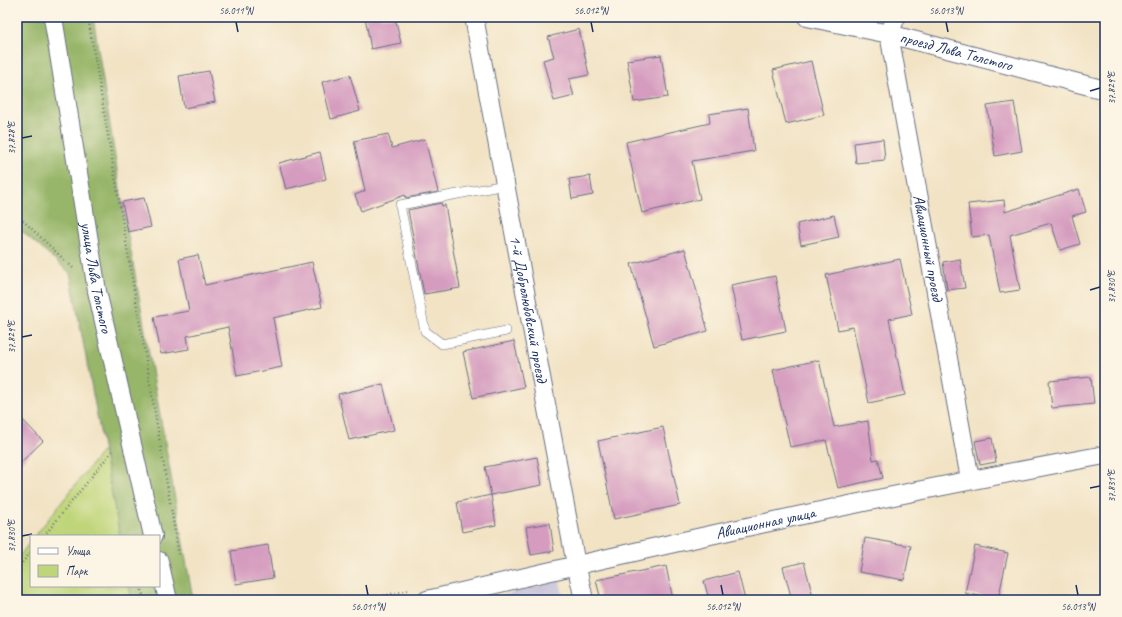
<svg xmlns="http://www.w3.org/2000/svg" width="1122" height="617" font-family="Caveat,sans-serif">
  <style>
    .industrial { fill: #c5c0da }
    .green { fill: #bfd579; stroke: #6d826c }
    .forest { fill: #97b669; stroke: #597264 }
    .building { fill: #d59cbf }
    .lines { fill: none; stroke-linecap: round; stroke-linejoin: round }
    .lane-casing { stroke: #666e82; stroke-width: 10 }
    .street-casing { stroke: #666e82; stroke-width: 20 }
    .path { stroke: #666e82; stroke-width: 2.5; stroke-dasharray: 1 3; stroke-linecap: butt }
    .lane { stroke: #fff; stroke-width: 9 }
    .street { stroke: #fff; stroke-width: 18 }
    .ticks { fill: none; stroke: #1b2f5e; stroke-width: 1.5 }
    .labels { text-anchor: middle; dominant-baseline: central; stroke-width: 3; stroke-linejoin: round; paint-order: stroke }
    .street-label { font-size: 16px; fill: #1b2f5e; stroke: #fcf5e5 }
    .neatline { fill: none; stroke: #1b2f5e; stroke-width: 1.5 }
    .ticks-label { font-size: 10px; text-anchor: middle; fill: #1b2f5e }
  </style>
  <rect width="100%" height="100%" fill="#fcf5e5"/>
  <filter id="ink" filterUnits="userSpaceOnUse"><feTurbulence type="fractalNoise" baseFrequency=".025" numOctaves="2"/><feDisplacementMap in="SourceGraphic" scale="8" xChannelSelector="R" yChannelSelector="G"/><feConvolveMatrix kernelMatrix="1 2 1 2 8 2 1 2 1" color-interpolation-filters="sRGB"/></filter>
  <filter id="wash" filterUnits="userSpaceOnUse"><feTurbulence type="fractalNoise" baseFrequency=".012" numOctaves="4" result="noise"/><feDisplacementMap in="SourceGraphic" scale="16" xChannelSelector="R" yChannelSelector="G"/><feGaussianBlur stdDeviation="0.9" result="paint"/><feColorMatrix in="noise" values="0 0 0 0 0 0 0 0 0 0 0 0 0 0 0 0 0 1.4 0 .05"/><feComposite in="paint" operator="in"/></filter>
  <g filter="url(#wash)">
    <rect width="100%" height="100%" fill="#f2e3c5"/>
    <!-- industrial -->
    <polygon class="industrial" points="560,581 564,600 484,600"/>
    <!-- green -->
    <g class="green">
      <polygon points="103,450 120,536 35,536"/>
      <polygon points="31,541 31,586 129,586 132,600 17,600 17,559"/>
    </g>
    <!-- forest -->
    <polygon class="forest" points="17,17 93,17 122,202 193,600 132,600 129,586 159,586 159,536 120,536 70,273 17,227"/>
    <g id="blocks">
      <!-- building -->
      <g class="building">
        <polygon points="365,17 395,17 401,43 371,49"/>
        <polygon points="579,29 589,75 569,79 574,96 554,101 543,60 554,57 548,37"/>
        <polygon points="661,55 668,97 634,102 627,60"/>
        <polygon points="811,61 824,115 786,124 773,70"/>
        <polygon points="209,71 215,102 184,108 179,76"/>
        <polygon points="350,75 360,111 331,119 322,82"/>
        <polygon points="1014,102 1022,151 995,156 987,106"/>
        <polygon points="748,108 754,151 692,161 700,199 642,213 626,142 710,123 709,114"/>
        <polygon points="388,134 392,148 425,139 438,192 406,198 405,195 361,211 355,195 365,191 354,141"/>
        <polygon points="883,139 885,160 856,163 854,143"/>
        <polygon points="320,152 326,179 286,189 279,163"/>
        <polygon points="590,176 593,195 572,199 569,179"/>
        <polygon points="1079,189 1086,212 1072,216 1080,244 1060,250 1051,223 1010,235 1020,290 1000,293 989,235 972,237 968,204 1004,200 1005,212"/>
        <polygon points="144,198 151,227 128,232 122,202"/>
        <polygon points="441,203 442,206 445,205 460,288 424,294 408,210"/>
        <polygon points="834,215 839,237 801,245 797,224"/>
        <polygon points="685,249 708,331 654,346 631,264"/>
        <polygon points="198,255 205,285 312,262 322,307 273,318 282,367 237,376 228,327 187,336 189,349 161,354 154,317 189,311 179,259"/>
        <polygon points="900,259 912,314 889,319 905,395 869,403 853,327 838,330 826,275"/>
        <polygon points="960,259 965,288 947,290 943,262"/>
        <polygon points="775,276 786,331 742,340 731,285"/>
        <polygon points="514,341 524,387 473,398 463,352"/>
        <polygon points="819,360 834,427 868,421 873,460 878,459 883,478 838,488 826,440 790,447 773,370"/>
        <polygon points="1091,377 1094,404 1052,408 1049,381"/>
        <polygon points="383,384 394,430 349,440 338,394"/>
        <polygon points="17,414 43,441 17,466"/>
        <polygon points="663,427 680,505 614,519 598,441"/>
        <polygon points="992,438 996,462 980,465 975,441"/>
        <polygon points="537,457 542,485 491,495 485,467"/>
        <polygon points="491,495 496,525 462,532 457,502"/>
        <polygon points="550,523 554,551 531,555 526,527"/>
        <polygon points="865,538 911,546 904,580 859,572"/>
        <polygon points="268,545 273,578 236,584 231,551"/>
        <polygon points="975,546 1008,553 998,600 965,593"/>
        <polygon points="804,562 814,600 792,600 783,567"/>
        <polygon points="666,566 673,600 601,600 596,580"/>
        <polygon points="738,572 745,600 709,600 704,581"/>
      </g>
    </g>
  </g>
  <g filter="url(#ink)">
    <use href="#blocks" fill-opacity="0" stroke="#666e82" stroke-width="1"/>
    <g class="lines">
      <defs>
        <polyline id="lane" points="505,185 400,205 425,331 442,344 506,331"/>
        <g id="street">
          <path id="s1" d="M53 17 97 291 153 536"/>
          <path id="s2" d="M474 17 574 554 584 600"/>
          <path id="s3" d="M807 17 889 34 1105 90"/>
          <path id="s4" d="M896 17 889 34 970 479"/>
          <polyline points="159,561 168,600"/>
          <path id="s5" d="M427 600C652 547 878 496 1105 455"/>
        </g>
      </defs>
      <!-- lane casing -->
      <use href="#lane" class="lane-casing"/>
      <!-- street casing -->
      <use href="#street" class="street-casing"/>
      <!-- path -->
      <g class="path">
        <polyline points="88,17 179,555"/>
        <polyline points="17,215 73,268"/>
        <polyline points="44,536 113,450"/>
        <polyline points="17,569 31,552"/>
        <polyline points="141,586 144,600"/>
        <polyline points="364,600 410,590"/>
      </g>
      <!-- lane -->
      <use href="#lane" class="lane"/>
      <!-- street -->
      <use href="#street" class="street"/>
    </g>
  </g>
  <!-- ticks -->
  <path class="ticks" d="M236 22 238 32M591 22 593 32M946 22 948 32M1090 91 1100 88M22 138 32 136M1090 290 1100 287M22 337 32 335M1090 488 1100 486M22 536 32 534M366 585 368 595M721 585 723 595M1076 585 1078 595"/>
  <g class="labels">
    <!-- street labels -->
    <g class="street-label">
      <text stroke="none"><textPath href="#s3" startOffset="153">проезд Льва Толстого</textPath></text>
      <text stroke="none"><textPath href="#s4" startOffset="236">Авиационный проезд</textPath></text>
      <text stroke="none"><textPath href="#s1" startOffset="264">улица Льва Толстого</textPath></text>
      <text stroke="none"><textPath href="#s2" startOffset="297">1-й Добролюбовский проезд</textPath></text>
      <text stroke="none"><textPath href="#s5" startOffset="347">Авиационная улица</textPath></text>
    </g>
  </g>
  <!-- margin -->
  <rect width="1122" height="617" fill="none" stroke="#fcf5e5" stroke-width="44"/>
  <!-- legend -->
  <rect x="30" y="535" width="130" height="52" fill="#fcf5e5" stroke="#a2a6af"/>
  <rect x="38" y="548" width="20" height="6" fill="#ffffff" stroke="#a2a6af"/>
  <text x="66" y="555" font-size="12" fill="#1b2f5e">Улица</text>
  <rect x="38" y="565" width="20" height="12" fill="#bfd579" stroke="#a2a6af"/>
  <text x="66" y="575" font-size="12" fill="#1b2f5e">Парк</text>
  <rect x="22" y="22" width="1078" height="573" class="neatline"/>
  <g class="ticks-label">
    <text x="236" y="14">56.011°N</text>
    <text x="591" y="14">56.012°N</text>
    <text x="946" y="14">56.013°N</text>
    <text transform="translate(1111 88) rotate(-90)" y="4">37.829°E</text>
    <text transform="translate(11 138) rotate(-90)" y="4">37.828°E</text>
    <text transform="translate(1111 287) rotate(-90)" y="4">37.830°E</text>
    <text transform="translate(11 337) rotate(-90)" y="4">37.829°E</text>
    <text transform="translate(1111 486) rotate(-90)" y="4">37.831°E</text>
    <text transform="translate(11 536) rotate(-90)" y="4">37.830°E</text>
    <text x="368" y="610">56.011°N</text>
    <text x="723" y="610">56.012°N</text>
    <text x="1078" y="610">56.013°N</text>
  </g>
</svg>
